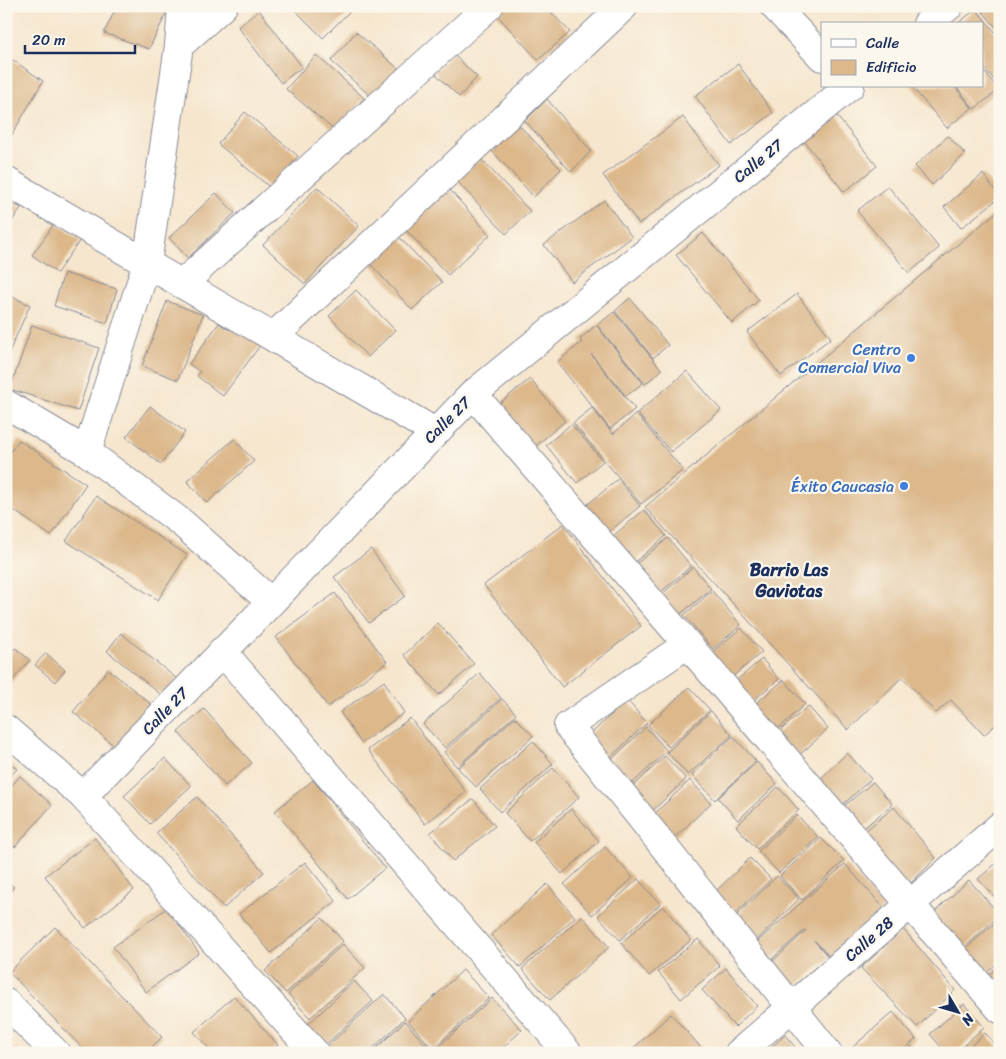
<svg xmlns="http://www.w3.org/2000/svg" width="1006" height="1059" font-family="Sriracha,sans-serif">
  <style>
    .building { fill: #dcb88b }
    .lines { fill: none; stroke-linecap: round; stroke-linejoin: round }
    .minor-casing { stroke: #888a96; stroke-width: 30 }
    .minor { stroke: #fff; stroke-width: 28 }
    .shop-dot { fill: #3f7fe0; stroke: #fbf7ec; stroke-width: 2 }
    .labels { text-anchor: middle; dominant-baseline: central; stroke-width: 4.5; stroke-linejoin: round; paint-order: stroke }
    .street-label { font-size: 16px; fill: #1b2f5e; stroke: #fbf7ec }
    .shop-label { font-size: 16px; fill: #366cbe; stroke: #fbf7ec; text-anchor: end }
    .neighbourhood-label { font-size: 18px; font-weight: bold; fill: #1b2f5e; stroke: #fbf7ec }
  </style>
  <rect width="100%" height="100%" fill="#fbf7ec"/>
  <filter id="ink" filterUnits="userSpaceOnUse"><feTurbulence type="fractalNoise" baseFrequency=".02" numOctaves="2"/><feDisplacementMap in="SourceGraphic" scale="10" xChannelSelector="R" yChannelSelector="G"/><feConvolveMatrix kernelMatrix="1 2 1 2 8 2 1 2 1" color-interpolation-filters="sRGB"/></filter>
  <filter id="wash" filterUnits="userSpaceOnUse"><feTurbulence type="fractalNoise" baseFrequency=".0096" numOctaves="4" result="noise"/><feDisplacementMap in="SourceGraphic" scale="20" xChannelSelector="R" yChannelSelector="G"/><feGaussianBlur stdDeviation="1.12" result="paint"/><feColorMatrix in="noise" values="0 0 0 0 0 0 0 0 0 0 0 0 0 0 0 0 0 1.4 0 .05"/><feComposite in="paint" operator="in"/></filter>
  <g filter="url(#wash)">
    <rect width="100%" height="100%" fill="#f6e6ce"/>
    <g id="blocks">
      <!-- building -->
      <g class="building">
        <polygon points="117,6 149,6 166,14 149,49 104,33"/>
        <polygon points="291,6 355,6 323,38"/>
        <polygon points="507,6 545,6 570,32 538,60 497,15"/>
        <polygon points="978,6 1000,6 1000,32"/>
        <polygon points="976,9 1000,38 1000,87 982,65 982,24 957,24"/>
        <polygon points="259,10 302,67 281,83 238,27"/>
        <polygon points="356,32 400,70 374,99 331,61"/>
        <polygon points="453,54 477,77 459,97 434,72"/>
        <polygon points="316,55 364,98 335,131 286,89"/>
        <polygon points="10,58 43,81 6,145 6,65"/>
        <polygon points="738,64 773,113 731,145 695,96"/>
        <polygon points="982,69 999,90 974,109 956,86 982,86"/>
        <polygon points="911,86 954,86 972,108 947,128"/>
        <polygon points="547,99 591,151 571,172 525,121"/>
        <polygon points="245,112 298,156 272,189 218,144"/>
        <polygon points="836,115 877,166 844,192 804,141"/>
        <polygon points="683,117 719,165 639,224 603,175"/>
        <polygon points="518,124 561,169 534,197 492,151"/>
        <polygon points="948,136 965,154 932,185 915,166"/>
        <polygon points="481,159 530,211 506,234 456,180"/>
        <polygon points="983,174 1000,197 961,228 944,207"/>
        <polygon points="888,186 939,248 909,273 857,211"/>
        <polygon points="317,187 359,226 305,284 263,245"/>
        <polygon points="449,189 490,235 448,275 404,228"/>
        <polygon points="216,193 235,213 188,258 169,238"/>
        <polygon points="6,200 21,208 6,230"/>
        <polygon points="604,200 632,237 572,282 544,245"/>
        <polygon points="1000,209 1000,721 984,735 951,700 936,713 902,677 848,730 645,507"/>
        <polygon points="55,223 80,240 57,273 32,255"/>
        <polygon points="703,233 759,300 732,323 676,255"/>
        <polygon points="396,234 442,282 412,310 367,260"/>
        <polygon points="64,273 117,289 107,323 54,306"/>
        <polygon points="356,290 395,330 368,357 329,316"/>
        <polygon points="6,294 30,305 6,359"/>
        <polygon points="797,294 831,338 781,376 747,332"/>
        <polygon points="630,298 668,345 653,358 615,311"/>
        <polygon points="167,301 203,315 178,380 142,366"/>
        <polygon points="614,312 662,370 645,384 597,325"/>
        <polygon points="219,323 229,330 233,324 261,344 223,396 197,376 200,372 189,364"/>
        <polygon points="32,325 99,348 78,411 10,389"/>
        <polygon points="596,325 643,383 626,396 591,354 635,409 610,429 557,362 582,342 580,339"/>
        <polygon points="687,371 721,410 671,452 637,413"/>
        <polygon points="530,379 565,421 532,449 496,406"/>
        <polygon points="150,406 185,432 161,464 126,437"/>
        <polygon points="592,408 613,434 636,414 683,470 641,504 573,423"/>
        <polygon points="571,424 603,461 577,483 546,445"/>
        <polygon points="234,439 254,461 207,503 187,481"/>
        <polygon points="19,440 86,484 51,536 6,505 6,458"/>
        <polygon points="618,479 640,506 603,537 581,510"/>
        <polygon points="96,496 187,555 158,600 66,541"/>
        <polygon points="644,510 666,536 629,567 607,541"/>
        <polygon points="563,524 641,626 562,687 484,585"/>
        <polygon points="668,538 691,566 654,598 630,569"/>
        <polygon points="371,549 405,596 369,623 334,577"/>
        <polygon points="693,567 711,589 678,616 661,595"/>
        <polygon points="712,591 741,625 713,649 684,615"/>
        <polygon points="335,593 387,662 328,707 276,637"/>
        <polygon points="438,623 474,664 439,695 404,655"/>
        <polygon points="741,628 762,652 731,678 710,654"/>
        <polygon points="121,633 177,679 164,697 107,651"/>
        <polygon points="15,648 30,660 6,688 6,659"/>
        <polygon points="46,653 65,670 55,682 35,665"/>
        <polygon points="762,659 779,679 749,704 732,684"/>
        <polygon points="108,669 152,705 117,748 73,712"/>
        <polygon points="480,673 501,698 445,748 423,724"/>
        <polygon points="784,680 805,704 772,735 750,708"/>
        <polygon points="384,681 404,713 361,743 340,712"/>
        <polygon points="689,687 710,710 669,747 648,725"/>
        <polygon points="502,699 516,714 457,767 444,752"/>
        <polygon points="627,700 647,723 603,764 582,742"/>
        <polygon points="808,706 828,729 793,761 773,737"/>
        <polygon points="204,709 252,763 225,786 178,732"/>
        <polygon points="711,711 732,735 688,775 667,752"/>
        <polygon points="515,717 533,736 476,787 458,768"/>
        <polygon points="410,718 466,792 425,824 368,750"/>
        <polygon points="646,727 667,751 624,791 603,767"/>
        <polygon points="733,736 756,761 715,800 692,775"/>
        <polygon points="533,741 553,764 500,812 480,789"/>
        <polygon points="847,753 871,779 836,811 813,786"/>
        <polygon points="665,756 686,779 646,817 625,794"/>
        <polygon points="165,758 191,786 150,824 124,796"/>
        <polygon points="6,760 17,769 6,781"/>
        <polygon points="757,762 777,784 738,820 718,798"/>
        <polygon points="553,768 579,797 530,841 505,813"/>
        <polygon points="20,776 52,805 15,847 6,839 6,792"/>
        <polygon points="313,780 385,868 348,899 275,811"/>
        <polygon points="690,780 711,803 672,840 651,817"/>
        <polygon points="873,782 892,804 857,834 837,812"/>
        <polygon points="778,787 799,810 757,849 736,826"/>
        <polygon points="197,797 264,872 224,908 156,833"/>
        <polygon points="473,799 495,826 453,861 430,833"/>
        <polygon points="894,807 936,858 907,887 858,837"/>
        <polygon points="571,809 599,841 562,874 534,842"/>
        <polygon points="797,815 818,837 779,873 758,851"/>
        <polygon points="95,838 134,890 85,928 45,876"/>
        <polygon points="821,838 844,861 802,900 780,876"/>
        <polygon points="605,847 633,878 592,915 564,884"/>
        <polygon points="750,858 771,879 735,914 714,893"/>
        <polygon points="1000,860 1000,903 978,879"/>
        <polygon points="305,862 336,901 271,953 239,914"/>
        <polygon points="845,864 884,908 830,957 814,940 829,958 790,992 767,966 806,931 805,930 765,965 750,948"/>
        <polygon points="777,876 799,899 750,947 728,924"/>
        <polygon points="638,879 660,904 620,940 598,916"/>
        <polygon points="6,880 14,887 6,895"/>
        <polygon points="969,880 1000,915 962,950 930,916"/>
        <polygon points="547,884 575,917 520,967 491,935"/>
        <polygon points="663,906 691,940 649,976 621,943"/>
        <polygon points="167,908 199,953 146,992 113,947"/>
        <polygon points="582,916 609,947 550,1000 522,969"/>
        <polygon points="322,918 343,941 286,993 265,971"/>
        <polygon points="1000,918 1000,960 982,977 961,953"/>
        <polygon points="55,927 162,1037 146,1053 87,1053 9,972"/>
        <polygon points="903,929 955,990 917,1027 861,968"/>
        <polygon points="698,939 720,966 681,999 658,972"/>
        <polygon points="343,944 365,968 310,1018 288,994"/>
        <polygon points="1000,964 1000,995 985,978"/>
        <polygon points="726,968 757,1006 735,1027 702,990"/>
        <polygon points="463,970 489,998 433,1049 408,1021"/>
        <polygon points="354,981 373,1001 322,1048 304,1028"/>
        <polygon points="384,994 405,1018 368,1053 326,1053 323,1050"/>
        <polygon points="234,996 278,1045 269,1053 213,1053 194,1032"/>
        <polygon points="492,998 522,1030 497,1053 438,1053 435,1050"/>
        <polygon points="964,1004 984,1027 955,1053 946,1053 930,1034"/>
        <polygon points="893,1012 916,1039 900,1053 846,1053"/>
        <polygon points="671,1014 706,1053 628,1053"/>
        <polygon points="405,1021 433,1053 371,1053"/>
        <polygon points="985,1033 1000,1049 1000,1053 963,1053"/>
        <polygon points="785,1035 800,1053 765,1053"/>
        <polygon points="911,1046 917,1053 904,1053"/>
        <polygon points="171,1047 177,1053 166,1053"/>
      </g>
    </g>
  </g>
  <g filter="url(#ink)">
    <use href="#blocks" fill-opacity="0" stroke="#888a96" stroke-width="1"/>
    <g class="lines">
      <defs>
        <g id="minor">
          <polyline points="774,6 822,57"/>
          <polyline points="927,24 949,6"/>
          <polyline points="179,46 223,6"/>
          <polyline points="6,181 435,432"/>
          <polyline points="182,284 489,6"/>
          <polyline points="273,337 624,6"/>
          <polyline points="473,394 1000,1009"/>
          <polyline points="6,404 87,452 182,523 270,601"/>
          <polyline points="87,452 147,263 179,46 182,6"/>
          <polyline points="686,645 568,726 828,1053"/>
          <polyline points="222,651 568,1053"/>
          <polyline points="6,729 83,796 315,1053"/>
          <polyline points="83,796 473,394 850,86"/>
          <polyline points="6,1003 56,1053"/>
          <polyline points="739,1053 1000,826"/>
        </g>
      </defs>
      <!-- minor casing -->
      <use href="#minor" class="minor-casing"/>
      <!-- minor -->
      <use href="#minor" class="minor"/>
    </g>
  </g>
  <!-- markers -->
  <g class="shop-dot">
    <circle cx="911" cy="358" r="5"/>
    <circle cx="904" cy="486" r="5"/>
  </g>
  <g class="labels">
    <!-- street labels -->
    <g class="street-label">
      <text transform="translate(758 161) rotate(-39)">Calle 27</text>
      <text transform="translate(447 420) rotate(-45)">Calle 27</text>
      <text transform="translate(165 711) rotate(-46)">Calle 27</text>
      <text transform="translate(869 939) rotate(-41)">Calle 28</text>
    </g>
    <!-- shop labels -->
    <g class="shop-label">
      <text x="901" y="349">Centro<tspan x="901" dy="18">Comercial Viva</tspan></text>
      <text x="894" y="486">Éxito Caucasia</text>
    </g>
    <!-- neighbourhood labels -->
    <g class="neighbourhood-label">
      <text x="789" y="570">Barrio Las<tspan x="789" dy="21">Gaviotas</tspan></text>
    </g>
  </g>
  <!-- margin -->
  <rect width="1006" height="1059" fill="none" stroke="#fbf7ec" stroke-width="25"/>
  <!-- legend -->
  <rect x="821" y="22" width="162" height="65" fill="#fbf7ec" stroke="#a1a7b3"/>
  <rect x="831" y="39" width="25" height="8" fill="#ffffff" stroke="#a1a7b3"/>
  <text x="866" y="48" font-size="15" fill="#1b2f5e">Calle</text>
  <rect x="831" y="60" width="25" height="15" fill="#dcb88b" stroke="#a1a7b3"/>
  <text x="866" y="72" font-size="15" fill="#1b2f5e">Edificio</text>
  <!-- north arrow -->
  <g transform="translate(958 1012) rotate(128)" stroke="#fbf7ec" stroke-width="4" paint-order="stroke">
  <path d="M0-4L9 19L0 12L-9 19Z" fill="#1b2f5e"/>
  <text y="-8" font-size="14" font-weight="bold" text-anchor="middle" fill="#1b2f5e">N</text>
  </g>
  <!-- scale -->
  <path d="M25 45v8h110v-8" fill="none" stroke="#1b2f5e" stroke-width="2.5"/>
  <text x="32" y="45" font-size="15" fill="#1b2f5e" stroke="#fbf7ec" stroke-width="4" paint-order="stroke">20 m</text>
</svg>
